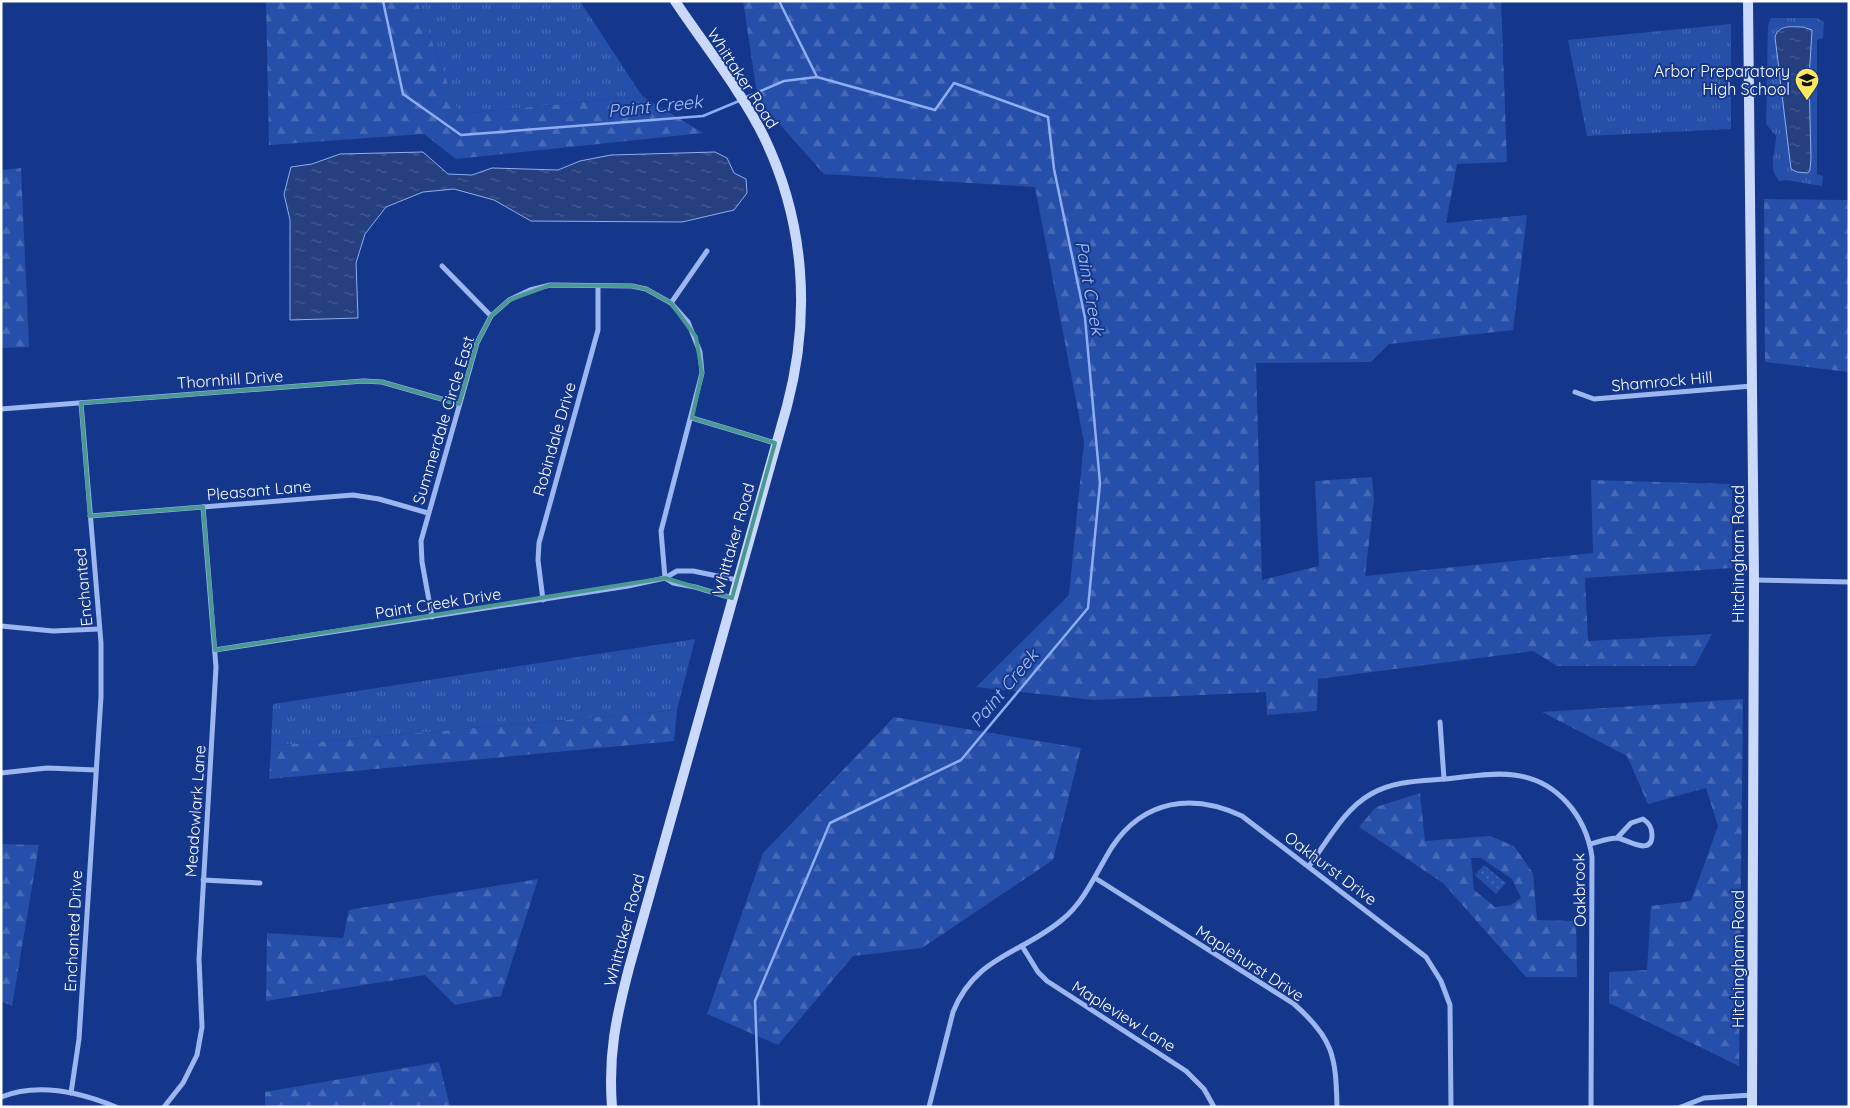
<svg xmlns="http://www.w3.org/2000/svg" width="1850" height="1108" font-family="Quicksand,sans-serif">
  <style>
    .grass { fill: url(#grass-tufts) }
    .forest { fill: url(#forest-firs); fill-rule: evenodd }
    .park { fill: url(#park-dots) }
    .water { fill: url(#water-ripples); stroke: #8eaef3 }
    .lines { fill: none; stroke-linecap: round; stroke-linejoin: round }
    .stream { stroke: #8eaef3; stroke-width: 2.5 }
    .street { stroke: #9cb6f0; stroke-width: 5 }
    .secondary { stroke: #cad8fb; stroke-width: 10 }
    .marked { fill: none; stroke: #4b9892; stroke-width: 4; stroke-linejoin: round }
    .labels { text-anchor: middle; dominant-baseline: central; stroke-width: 4; stroke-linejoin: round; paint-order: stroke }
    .poi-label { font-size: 16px; fill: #fff; stroke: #14378b; text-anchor: end }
    .street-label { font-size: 16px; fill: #fff; stroke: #14378b }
    .water-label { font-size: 18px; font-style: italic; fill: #a8c0f7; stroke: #14378b }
  </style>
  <defs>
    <pattern id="grass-tufts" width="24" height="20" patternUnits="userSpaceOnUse" patternTransform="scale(1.25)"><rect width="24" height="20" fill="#264fa9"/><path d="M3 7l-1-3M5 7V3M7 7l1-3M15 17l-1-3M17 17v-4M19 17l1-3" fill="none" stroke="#4769b6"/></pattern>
    <pattern id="forest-firs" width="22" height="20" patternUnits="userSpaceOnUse" patternTransform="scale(1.25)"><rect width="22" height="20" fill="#264fa9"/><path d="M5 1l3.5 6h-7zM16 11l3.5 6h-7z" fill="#4769b6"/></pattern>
    <pattern id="park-dots" width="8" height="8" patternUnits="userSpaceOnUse" patternTransform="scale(1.25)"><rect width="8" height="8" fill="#264fa9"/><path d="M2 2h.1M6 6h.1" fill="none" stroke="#4769b6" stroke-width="1.8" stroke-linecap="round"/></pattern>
    <pattern id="water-ripples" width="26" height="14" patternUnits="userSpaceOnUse" patternTransform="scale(1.25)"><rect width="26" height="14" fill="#263f7e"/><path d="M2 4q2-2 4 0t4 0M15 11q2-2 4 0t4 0" fill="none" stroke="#475c91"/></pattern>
  </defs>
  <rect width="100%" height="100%" fill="#14378b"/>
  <!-- grass -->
  <g class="grass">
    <polygon points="417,1 580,1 642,96 459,114"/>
    <path d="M1771 18H1817L1824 22 1823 38 1817 40V174L1823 176 1822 186 1786 180 1780 181C1767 171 1776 150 1776 136L1766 124 1768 25Z"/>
    <polygon points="1731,24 1731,129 1587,136 1568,40"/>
    <polygon points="695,639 677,710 271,746 273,704"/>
  </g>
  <!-- forest -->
  <g class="forest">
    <polygon points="266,1 417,1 459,114 642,96 703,133 456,159 424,134 269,145"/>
    <polygon points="743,1 1501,1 1507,162 1457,164 1446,223 1527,215 1513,330 1389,344 1371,362 1256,363 1262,580 1319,566 1315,481 1372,477 1374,500 1365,576 1593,553 1591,480 1732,484 1732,568 1585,578 1588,641 1712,634 1695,666 1557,666 1533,651 1318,679 1317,711 1267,715 1266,692 1094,700 976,687 1069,595 1084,442 1035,187 824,174 758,100"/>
    <polygon points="21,168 29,347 1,348 1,170"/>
    <polygon points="1764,199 1849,200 1849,372 1765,362"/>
    <polygon points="1743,699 1739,1066 1609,1003 1609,972 1647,970 1651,906 1691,901 1718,826 1706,788 1648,804 1627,756 1542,712"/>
    <polygon points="677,710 674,741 269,779 271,746"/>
    <polygon points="894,717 1081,748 1053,860 922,948 853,956 778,1045 707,1014 763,853"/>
    <path d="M1420 793 1425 841 1490 836 1514 846 1533 873 1537 920 1576 921 1577 977H1526L1443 883 1359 827 1376 807ZM1471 858H1481L1512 879 1521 898 1511 905 1495 907 1474 890Z"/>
    <polygon points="1,844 39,845 12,1006 1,1001"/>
    <polygon points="538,879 501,996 455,1005 425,975 266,1001 267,933 343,938 349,910"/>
    <polygon points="439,1062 450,1107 265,1107 265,1092"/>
  </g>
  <!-- park -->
  <polygon class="park" points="1484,865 1506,883 1496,894 1475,875"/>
  <!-- water -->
  <g class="water">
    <path d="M1803 27 1812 30 1809 79 1811 158 1810 170 1808 173 1797 172 1791 169 1775 37C1779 24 1792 27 1803 27Z"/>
    <polygon points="423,152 448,174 472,175 492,168 558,170 580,161 611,155 715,152 727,158 734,173 746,179 747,193 734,210 682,222 531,221 494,200 454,189 423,192 386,207 365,234 356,263 358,318 290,320 290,220 284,194 291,167 312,164 340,154"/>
  </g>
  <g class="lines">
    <!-- stream -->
    <g class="stream">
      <polyline points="383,1 403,94 461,135 703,116 739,101"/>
      <polyline points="779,1 817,77"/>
      <polyline points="744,98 784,81 817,77 935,110 954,83 1048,117 1054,169 1085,318 1100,483 1088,608 961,760 830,823 755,1001 759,1107"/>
    </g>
    <!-- street -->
    <g class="street">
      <polyline points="442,266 491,316"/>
      <polyline points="671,303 707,251"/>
      <polyline points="1575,392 1594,399 1752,386"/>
      <polyline points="1,409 363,381 382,382 459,404"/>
      <polyline points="692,418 775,443"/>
      <polyline points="90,516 353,495 379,499 428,513"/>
      <polyline points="665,578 673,583 695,587 732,598"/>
      <polyline points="1754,580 1849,582"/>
      <polyline points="543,600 538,560 539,543 598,330 598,286"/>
      <polyline points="432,617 422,562 421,541 477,343 491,316 509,300 530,290 550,285 632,286 646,289 671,303 688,322 700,352 702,373 661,531 665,578"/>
      <polyline points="1,626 53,631 99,629"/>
      <polyline points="215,650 628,586 665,578 677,571 693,571 737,580"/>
      <polyline points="1440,722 1444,779"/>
      <polyline points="1,773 47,768 96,770"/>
      <path d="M1590 844C1598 842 1609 838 1617 838 1627 839 1652 857 1652 835 1652 827 1649 823 1643 819L1631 823 1617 838"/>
      <path d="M1309 866C1327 842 1344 809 1371 794 1393 781 1420 781 1445 779 1467 777 1491 772 1514 775 1557 780 1586 816 1592 857L1591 1107"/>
      <path d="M1095 878 1294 1004C1333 1038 1336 1056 1337 1107"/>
      <polyline points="203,880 260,883"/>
      <polyline points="1022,946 1038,972 1047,981 1186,1071 1204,1089 1214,1107"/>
      <polyline points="71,1093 79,1039 101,697 101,643 81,403"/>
      <path d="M1 1097C39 1082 80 1092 116 1107"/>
      <polyline points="164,1107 183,1083 197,1055 202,1027 199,959 216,667 203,507"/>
      <path d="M929 1107 953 1012C975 956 1022 954 1063 919 1085 901 1097 871 1112 847 1144 799 1193 793 1242 816L1426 957 1441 981 1450 1005 1451 1107"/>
      <polyline points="1681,1107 1704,1098 1752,1095"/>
    </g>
    <!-- secondary -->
    <g class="secondary">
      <polyline points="1748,1 1754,580 1752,1107"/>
      <path d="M612 1107C608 1054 616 1018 629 968L787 406C811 316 805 222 764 137 742 92 703 43 675 1"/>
    </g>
  </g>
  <!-- marked area -->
  <path class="marked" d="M550 285 632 286 646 289 671 303 696 337 702 373 692 418 775 443 732 598 665 578 215 650 203 507 90 516 81 403 363 381 382 382 459 404 477 343 491 316 509 300Z"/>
  <!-- icons -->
  <defs>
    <symbol id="school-pin" viewBox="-11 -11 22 30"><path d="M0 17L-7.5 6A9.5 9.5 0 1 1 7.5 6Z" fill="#ffe75b" stroke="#14378b"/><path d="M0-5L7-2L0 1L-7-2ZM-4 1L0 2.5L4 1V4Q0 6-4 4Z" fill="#111"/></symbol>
  </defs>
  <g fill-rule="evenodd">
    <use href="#school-pin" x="1793" y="66" width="28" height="38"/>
  </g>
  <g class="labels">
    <!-- poi labels -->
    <g class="poi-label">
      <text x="1790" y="71">Arbor Preparatory<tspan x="1790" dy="18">High School</tspan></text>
    </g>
    <!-- street labels -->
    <g class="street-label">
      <text transform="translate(743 78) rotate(57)">Whittaker Road</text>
      <text transform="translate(230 379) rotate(-4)">Thornhill Drive</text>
      <text transform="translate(1662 381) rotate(-5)">Shamrock Hill</text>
      <text transform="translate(443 420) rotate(-73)">Summerdale Circle East</text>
      <text transform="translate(554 439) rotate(-74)">Robindale Drive</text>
      <text transform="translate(259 490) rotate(-5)">Pleasant Lane</text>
      <text transform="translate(733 539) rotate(-74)">Whittaker Road</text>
      <text transform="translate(1738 554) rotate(-90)">Hitchingham Road</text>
      <text transform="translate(83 587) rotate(-95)">Enchanted</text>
      <text transform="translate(438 603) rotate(-9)">Paint Creek Drive</text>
      <text transform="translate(195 811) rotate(-86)">Meadowlark Lane</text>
      <text transform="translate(1331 868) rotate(37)">Oakhurst Drive</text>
      <text transform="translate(1579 890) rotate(-91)">Oakbrook</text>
      <text transform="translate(624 930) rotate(-75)">Whittaker Road</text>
      <text transform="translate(73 931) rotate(-87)">Enchanted Drive</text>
      <text transform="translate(1738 959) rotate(-90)">Hitchingham Road</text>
      <text transform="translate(1250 963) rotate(33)">Maplehurst Drive</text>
      <text transform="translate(1124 1016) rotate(32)">Mapleview Lane</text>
    </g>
    <!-- water labels -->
    <g class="water-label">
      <text transform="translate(655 106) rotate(-6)">Paint Creek</text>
      <text transform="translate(1090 288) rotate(80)">Paint Creek</text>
      <text transform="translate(1004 688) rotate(-50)">Paint Creek</text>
    </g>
  </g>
  <!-- border -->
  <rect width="1850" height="1108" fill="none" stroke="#ffffff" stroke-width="5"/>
</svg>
